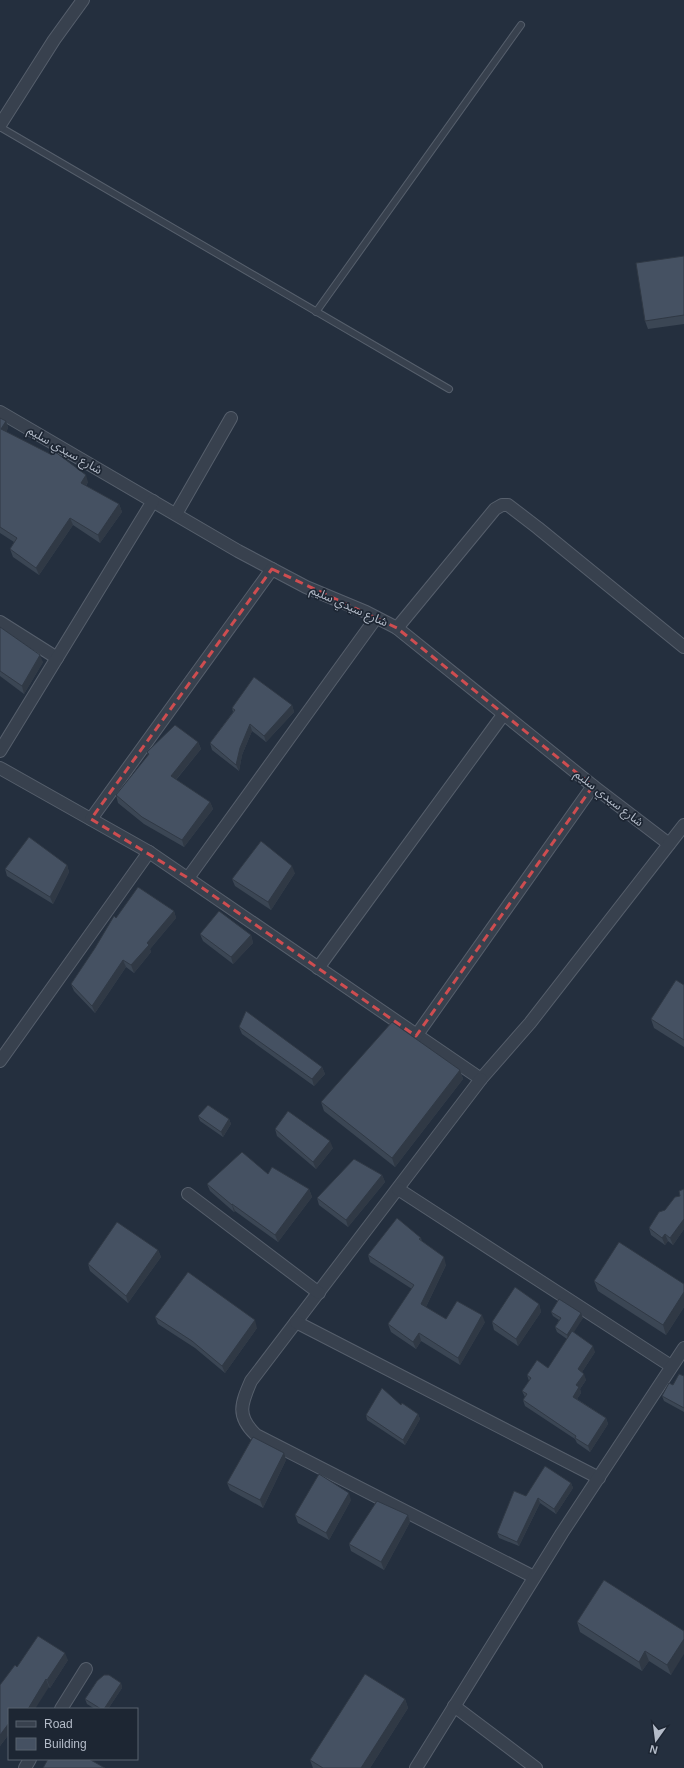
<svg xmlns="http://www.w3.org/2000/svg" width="684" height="1768" font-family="Helvetica,'Noto Sans Arabic',sans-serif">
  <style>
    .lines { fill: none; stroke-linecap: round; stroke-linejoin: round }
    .service-casing { stroke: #565f6c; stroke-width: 8 }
    .minor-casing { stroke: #565f6c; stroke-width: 14 }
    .service { stroke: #38414e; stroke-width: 6 }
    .minor { stroke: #38414e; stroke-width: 12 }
    .wall { fill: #3b4654 }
    .shaded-wall { fill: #303945 }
    .building { fill: #455162; stroke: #303945 }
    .marked { fill: none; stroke: #ce4d50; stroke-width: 3; stroke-dasharray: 8 5; stroke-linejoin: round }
    .labels { text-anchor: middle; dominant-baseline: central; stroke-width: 3.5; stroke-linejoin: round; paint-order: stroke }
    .street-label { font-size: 12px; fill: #b4bcc9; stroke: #1d2633 }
  </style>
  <rect width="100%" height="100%" fill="#242f3e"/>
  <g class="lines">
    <defs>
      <g id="service">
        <polyline points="0,127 449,389"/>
        <polyline points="316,312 521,25"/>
      </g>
      <g id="minor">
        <polyline points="0,125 54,40 83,0"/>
        <polyline points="0,412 238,551 306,587 366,612 397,628 593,786 669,844"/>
        <polyline points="176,514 231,418"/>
        <polyline points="0,622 57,658"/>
        <polyline points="397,628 495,509 502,505 508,505 538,528 684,647"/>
        <polyline points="0,751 153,501"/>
        <polyline points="0,768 149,852 481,1079 530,1023 684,825"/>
        <polyline points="91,819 272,569"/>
        <polyline points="188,878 376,618"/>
        <polyline points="318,968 503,715"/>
        <polyline points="416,1036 593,786"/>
        <polyline points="0,1061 149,852"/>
        <path d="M481 1079 251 1381C241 1404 236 1416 256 1435L534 1577"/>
        <polyline points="398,1189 671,1366"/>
        <polyline points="188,1194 319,1293"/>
        <polyline points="296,1322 599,1478"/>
        <polyline points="454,1706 536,1768"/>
        <polyline points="61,1709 86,1669"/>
        <polyline points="25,1768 30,1759"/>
        <polyline points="416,1768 562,1533 684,1348"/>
      </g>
    </defs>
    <!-- service casing -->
    <use href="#service" class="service-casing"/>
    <!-- minor casing -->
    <use href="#minor" class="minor-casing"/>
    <!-- service -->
    <use href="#service" class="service"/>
    <!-- minor -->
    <use href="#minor" class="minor"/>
  </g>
  <!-- wall -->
  <g class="wall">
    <polygon points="684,256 684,324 648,329 645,321"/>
    <polygon points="0,418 6,421 8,428 6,432 88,482 86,486 119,504 122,512 100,543 73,525 39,575 13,557 10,549 14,542 0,533"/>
    <polygon points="0,627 43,662 24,694 0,676"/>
    <polygon points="292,705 294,712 266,742 252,731 242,755 239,771 212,750 210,743 233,712 232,708"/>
    <polygon points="198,742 201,749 176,780 210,802 213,809 184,847 144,824 118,803 116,795 148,756 147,752"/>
    <polygon points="67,865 69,872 53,904 7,876 5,869"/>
    <polygon points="295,873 271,910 235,886 232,879"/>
    <polygon points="174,911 176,918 150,949 151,952 134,973 126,967 95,1013 74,991 71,984 116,918"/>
    <polygon points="200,934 251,935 253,943 233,964 203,941"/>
    <polygon points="684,985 684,1047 654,1028 651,1019"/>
    <polygon points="239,1027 322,1067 325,1074 314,1086 242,1034"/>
    <polygon points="460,1070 463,1079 395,1167 324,1111 321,1102"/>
    <polygon points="198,1116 229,1119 231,1124 223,1137 200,1121"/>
    <polygon points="275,1129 333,1148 316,1169 277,1136"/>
    <polygon points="268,1174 309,1189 312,1197 278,1242 235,1211 234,1212 210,1191 207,1184"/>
    <polygon points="382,1175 385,1182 348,1227 319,1205 317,1198"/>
    <polygon points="684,1189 684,1229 673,1245 668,1241 665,1245 651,1235 649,1228 680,1196"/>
    <polygon points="421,1238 422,1242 446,1265 426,1307 446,1319 485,1322 460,1365 421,1341 416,1349 391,1332 388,1324 412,1289 370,1262 368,1255"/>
    <polygon points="158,1250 161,1257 128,1303 90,1271 88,1264"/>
    <polygon points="594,1281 684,1284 684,1307 666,1335 598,1291"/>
    <polygon points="539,1304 541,1312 518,1346 494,1330 492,1322"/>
    <polygon points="551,1312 583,1318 573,1332 595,1352 582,1372 586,1380 580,1389 581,1393 577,1399 606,1418 608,1424 590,1452 577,1443 575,1439 525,1406 523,1400 525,1397 522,1391 529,1381 527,1375 548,1368 567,1339 557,1332 555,1327 559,1320 553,1316"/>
    <polygon points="155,1317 257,1328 225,1373 195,1348 158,1324"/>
    <polygon points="684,1376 684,1412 664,1401 662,1396 673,1385"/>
    <polygon points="418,1414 420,1419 405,1445 367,1420 366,1415"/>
    <polygon points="286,1460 263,1508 230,1490 227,1483"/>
    <polygon points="571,1483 573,1488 556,1514 540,1503 519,1546 499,1538 497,1533 526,1496"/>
    <polygon points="351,1500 329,1540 298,1523 295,1515"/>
    <polygon points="408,1515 410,1522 384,1570 351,1551 349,1544"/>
    <polygon points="577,1622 684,1631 671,1675 649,1661 642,1671 580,1632"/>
    <polygon points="68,1660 50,1688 49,1687 9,1709 9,1734 0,1746 0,1685 17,1667"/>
    <polygon points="121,1683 122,1688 108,1709 95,1709 87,1704 85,1699"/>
    <polygon points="405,1699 408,1708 370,1768 313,1768 310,1760"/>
  </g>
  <!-- shaded-wall -->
  <g class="shaded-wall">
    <polygon points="6,421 8,428 4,436 1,429"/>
    <polygon points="86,475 88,482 83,490 81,483"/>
    <polygon points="119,504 122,512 100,543 98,535"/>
    <polygon points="70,518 73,525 39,575 36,568"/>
    <polygon points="40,655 43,662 24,694 22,686"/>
    <polygon points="292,705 294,712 266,742 264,736"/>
    <polygon points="250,724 252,731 242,755 239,771 236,765 240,748"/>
    <polygon points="198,742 201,749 173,783 171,776"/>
    <polygon points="210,802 213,809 184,847 182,840"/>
    <polygon points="67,865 69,872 53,904 50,897"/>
    <polygon points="292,866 295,873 271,910 268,902"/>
    <polygon points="174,911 176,918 150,949 151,952 134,973 131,965 147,943"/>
    <polygon points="251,935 253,943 233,964 231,957"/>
    <polygon points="123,960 126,967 95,1013 92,1006"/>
    <polygon points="322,1067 325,1074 314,1086 312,1079"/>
    <polygon points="460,1070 463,1079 395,1167 392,1158"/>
    <polygon points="229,1119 231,1124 223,1137 221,1132"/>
    <polygon points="330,1141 333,1148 316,1169 313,1162"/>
    <polygon points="382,1175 385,1182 348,1227 346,1220"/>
    <polygon points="309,1189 312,1197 278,1242 275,1235"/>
    <polygon points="232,1204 235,1211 234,1212 232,1205"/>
    <polygon points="684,1219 684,1229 673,1245 670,1238"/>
    <polygon points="665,1234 668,1241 665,1245 662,1238"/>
    <polygon points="158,1250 161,1257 128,1303 126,1296"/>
    <polygon points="444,1257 446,1265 424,1311 421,1304"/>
    <polygon points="684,1292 684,1307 666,1335 663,1325"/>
    <polygon points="539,1304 541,1312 518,1346 516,1339"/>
    <polygon points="581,1313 583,1318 569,1340 567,1335"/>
    <polygon points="482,1315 485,1322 460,1365 458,1358"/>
    <polygon points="255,1320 257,1328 225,1373 222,1366"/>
    <polygon points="419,1333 421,1341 416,1349 413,1342"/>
    <polygon points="593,1346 595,1352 580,1375 578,1369"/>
    <polygon points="584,1374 586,1380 580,1389 581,1393 575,1402 573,1397 576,1385"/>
    <polygon points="418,1414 420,1419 405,1445 403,1440"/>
    <polygon points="606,1418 608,1424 590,1452 588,1446"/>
    <polygon points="284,1453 286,1460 263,1508 260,1500"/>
    <polygon points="571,1483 573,1488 556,1514 554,1509"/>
    <polygon points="349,1493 351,1500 329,1540 326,1533"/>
    <polygon points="538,1498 540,1503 519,1546 517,1542"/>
    <polygon points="408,1515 410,1522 384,1570 381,1562"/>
    <polygon points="684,1639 684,1654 671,1675 667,1665"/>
    <polygon points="645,1651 649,1661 642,1671 639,1662"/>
    <polygon points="65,1653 68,1660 50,1688 47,1680"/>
    <polygon points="46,1679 49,1687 35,1709 28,1709"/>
    <polygon points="121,1683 122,1688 108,1709 104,1709"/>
    <polygon points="405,1699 408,1708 370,1768 361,1768"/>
    <polygon points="9,1723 9,1734 0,1746 0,1735"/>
  </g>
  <!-- building -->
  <g class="building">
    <polygon points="684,256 684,315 645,321 636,263"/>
    <polygon points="0,418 6,421 1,429 52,455 54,451 86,475 81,483 119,504 98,535 70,518 36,568 10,549 17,538 0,527"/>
    <polygon points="0,627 40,655 22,686 0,671"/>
    <polygon points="254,677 292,705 264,736 250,724 240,748 236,765 210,743 235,710 232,708"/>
    <polygon points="175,725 198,742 171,776 210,802 182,840 142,817 116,795 149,754 147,752"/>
    <polygon points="29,837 67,865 50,897 5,869"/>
    <polygon points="261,841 292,866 268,902 232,879"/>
    <polygon points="138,887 174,911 147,943 149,945 131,965 123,960 92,1006 71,984 95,948 114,916 116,918"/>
    <polygon points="219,911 251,935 231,957 200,934"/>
    <polygon points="676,980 684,985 684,1040 651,1019"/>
    <polygon points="246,1011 322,1067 312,1079 239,1027"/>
    <polygon points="392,1022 460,1070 392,1158 321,1102"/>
    <polygon points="208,1105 229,1119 221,1132 198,1116"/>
    <polygon points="288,1111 330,1141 313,1162 275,1129"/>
    <polygon points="242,1152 268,1174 272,1167 309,1189 275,1235 232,1204 232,1205 207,1184"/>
    <polygon points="354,1159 382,1175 346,1220 317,1198"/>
    <polygon points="684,1189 684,1219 670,1238 665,1234 662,1238 649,1228 659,1212 665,1210 675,1197 680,1196 679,1191"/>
    <polygon points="397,1218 421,1238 419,1239 444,1257 421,1304 446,1319 457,1301 482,1315 458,1358 419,1333 413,1342 388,1324 414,1285 368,1255"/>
    <polygon points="117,1222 158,1250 126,1296 88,1264"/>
    <polygon points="619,1242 684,1284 684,1292 663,1325 594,1281"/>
    <polygon points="188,1272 255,1320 222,1366 192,1341 155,1317"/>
    <polygon points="515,1287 539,1304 516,1339 492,1322"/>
    <polygon points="559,1299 581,1313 567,1335 555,1327 561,1318 551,1312"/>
    <polygon points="572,1331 593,1346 578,1369 584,1374 576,1385 579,1387 573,1397 606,1418 588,1446 575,1438 576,1436 523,1400 527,1394 522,1391 531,1378 527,1375 537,1360 548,1368"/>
    <polygon points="679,1374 684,1376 684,1408 662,1396 669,1383 673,1385"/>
    <polygon points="382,1388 401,1405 402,1403 418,1414 403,1440 366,1415"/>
    <polygon points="253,1437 284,1453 260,1500 227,1483"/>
    <polygon points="545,1466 571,1483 554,1509 538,1498 517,1542 497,1533 514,1491 526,1496"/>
    <polygon points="319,1474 349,1493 326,1533 295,1515"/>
    <polygon points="377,1501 408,1515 381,1562 349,1544"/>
    <polygon points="604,1580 684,1631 684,1639 667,1665 645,1651 639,1662 577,1622"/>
    <polygon points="38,1636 65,1653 47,1680 46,1679 28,1709 9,1709 9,1723 0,1735 0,1685 15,1665 17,1667"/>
    <polygon points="365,1674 405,1699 361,1768 323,1768 310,1760"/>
    <polygon points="104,1675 109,1675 121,1683 104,1709 101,1709 85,1699 97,1681"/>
    <polygon points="48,1759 89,1759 105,1768 43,1768"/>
  </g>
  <!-- marked area -->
  <path class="marked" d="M272 569 397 628 593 786 416 1036 188 878 91 819Z"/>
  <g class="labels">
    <!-- street labels -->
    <g class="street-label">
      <text transform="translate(65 450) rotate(30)">شارع سيدي سليم</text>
      <text transform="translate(349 606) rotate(24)">شارع سيدي سليم</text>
      <text transform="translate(609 798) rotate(38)">شارع سيدي سليم</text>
    </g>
  </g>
  <!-- legend -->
  <rect x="8" y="1708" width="130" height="52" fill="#1d2633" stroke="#59626f"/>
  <rect x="16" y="1721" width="20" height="6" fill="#38414e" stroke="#59626f"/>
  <text x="44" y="1728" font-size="12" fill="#b4bcc9">Road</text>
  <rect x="16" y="1738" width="20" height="12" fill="#455162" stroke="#59626f"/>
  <text x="44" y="1748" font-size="12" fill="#b4bcc9">Building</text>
  <!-- north arrow -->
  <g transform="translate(656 1740) rotate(194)" stroke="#1d2633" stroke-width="3" paint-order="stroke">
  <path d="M0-3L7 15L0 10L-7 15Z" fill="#b4bcc9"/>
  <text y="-6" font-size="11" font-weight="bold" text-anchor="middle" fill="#b4bcc9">N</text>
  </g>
</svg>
